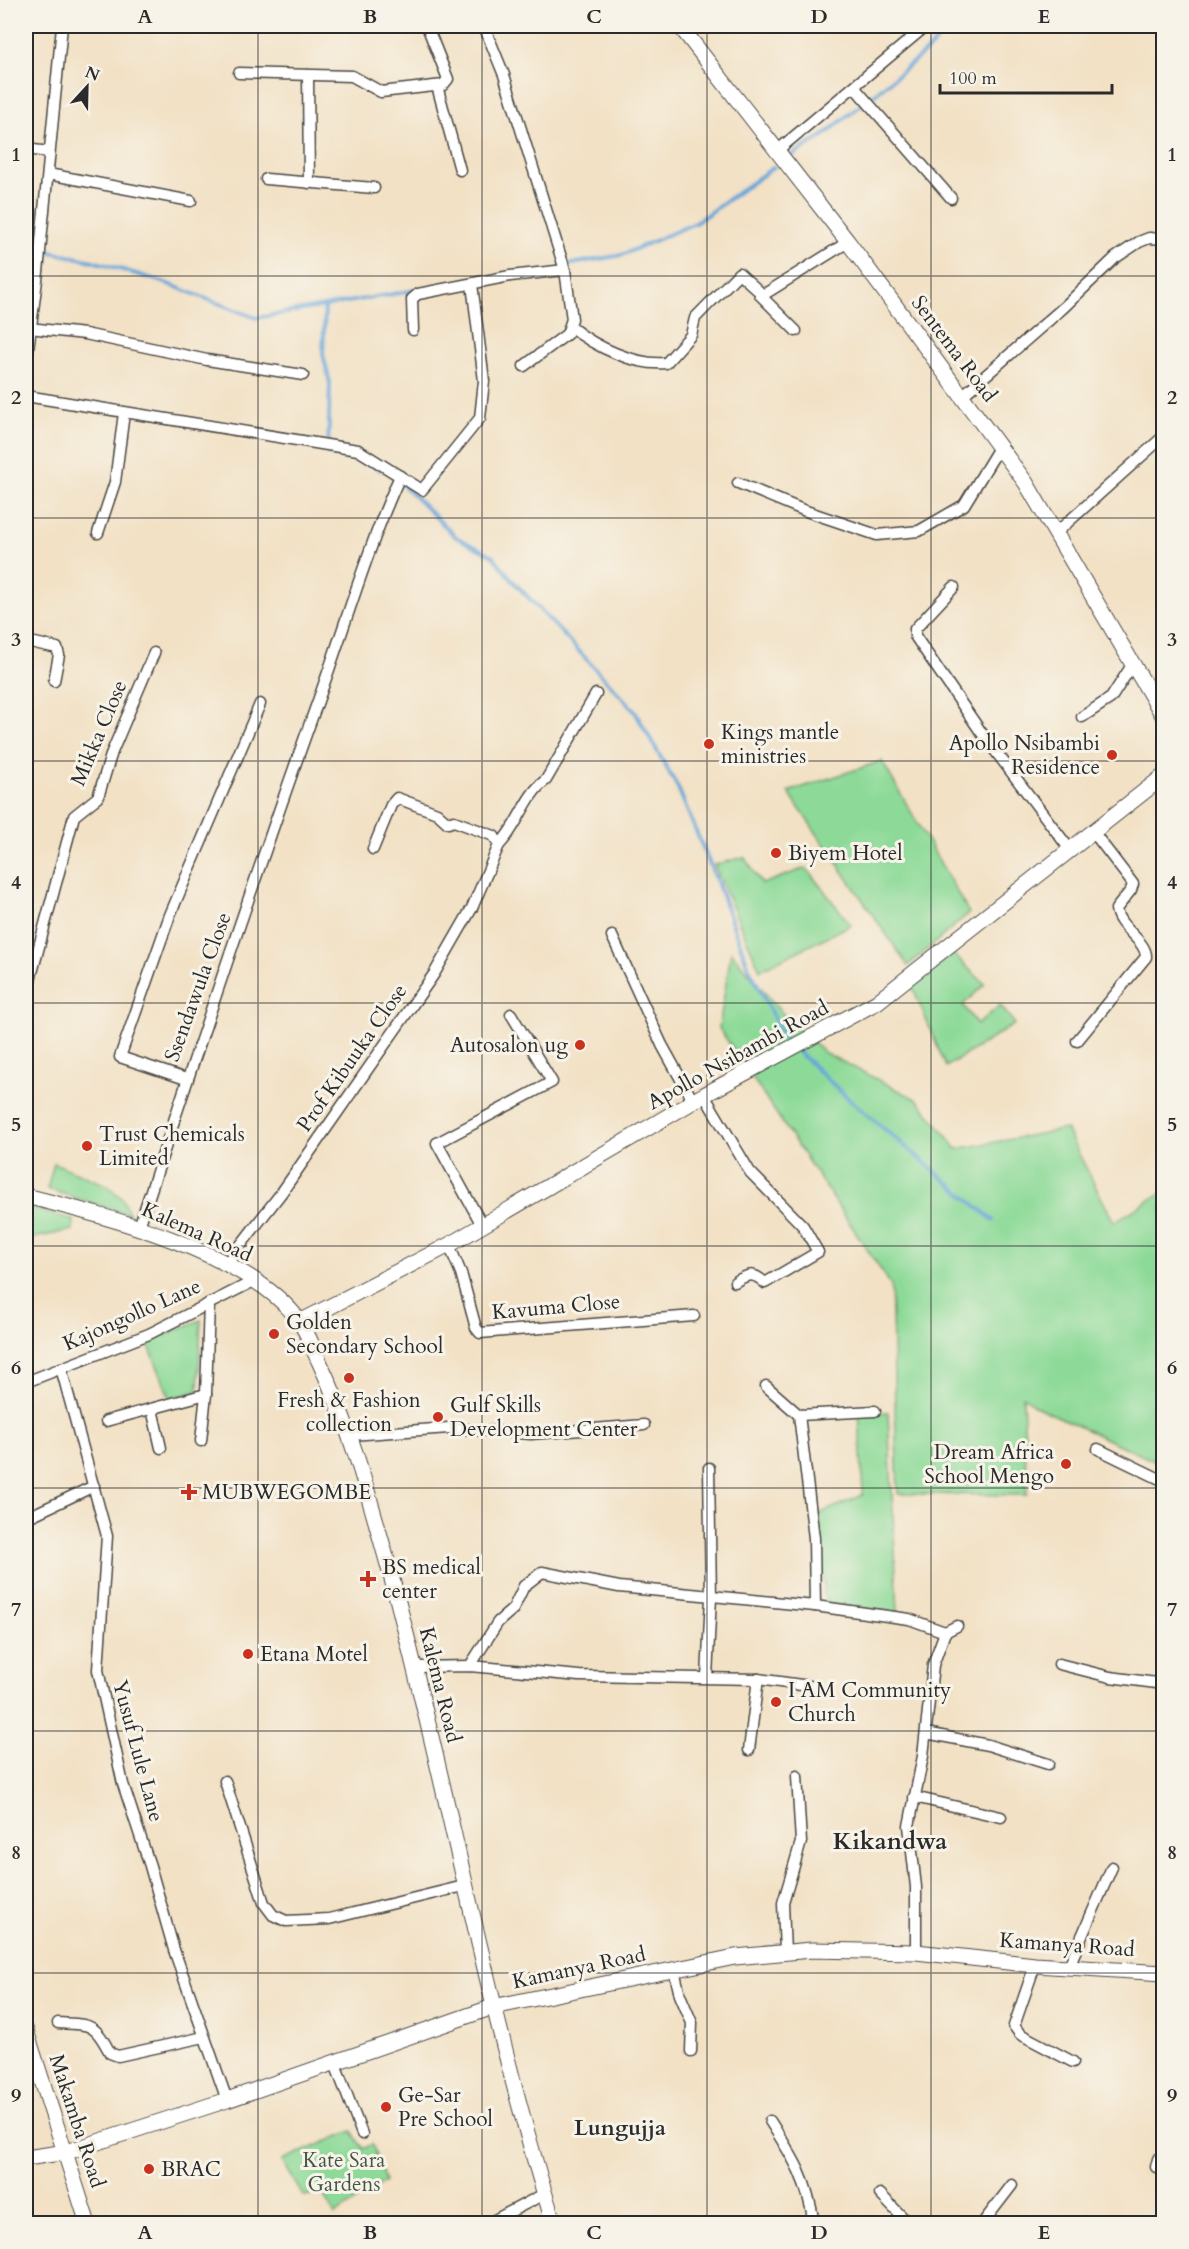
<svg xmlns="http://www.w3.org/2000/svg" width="1189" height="2249" font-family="Cardo,serif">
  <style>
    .green { fill: #8dda98; stroke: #5c8262; stroke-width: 1.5 }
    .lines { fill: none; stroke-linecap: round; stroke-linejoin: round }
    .stream { stroke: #66a5d8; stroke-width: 4 }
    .street-casing { stroke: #494642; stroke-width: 13 }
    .secondary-casing { stroke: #494642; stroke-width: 17 }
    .street { stroke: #fff; stroke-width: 10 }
    .secondary { stroke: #fff; stroke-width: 15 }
    .grid { fill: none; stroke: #2b2b2b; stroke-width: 1.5; stroke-opacity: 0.55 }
    .poi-dot { fill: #c8321e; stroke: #f7f3e8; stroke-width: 2 }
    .labels { text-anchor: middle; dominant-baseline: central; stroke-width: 6; stroke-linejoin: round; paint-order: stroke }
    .street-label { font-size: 21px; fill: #2b2b2b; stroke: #f7f3e8 }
    .poi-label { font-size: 21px; fill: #2b2b2b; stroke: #f7f3e8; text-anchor: start }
    .park-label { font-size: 21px; fill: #445746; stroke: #f7f3e8 }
    .neighbourhood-label { font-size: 22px; font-weight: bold; fill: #2b2b2b; stroke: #f7f3e8 }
    .quarter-label { font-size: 24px; font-weight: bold; fill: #2b2b2b; stroke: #f7f3e8 }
    .neatline { fill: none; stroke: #2b2b2b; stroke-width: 2 }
    .grid-label { font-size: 20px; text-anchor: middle; font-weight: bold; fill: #2b2b2b }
  </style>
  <rect width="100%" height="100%" fill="#f7f3e8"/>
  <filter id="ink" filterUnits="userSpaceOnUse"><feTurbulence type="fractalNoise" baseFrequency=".0167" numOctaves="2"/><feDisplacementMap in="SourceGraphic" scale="12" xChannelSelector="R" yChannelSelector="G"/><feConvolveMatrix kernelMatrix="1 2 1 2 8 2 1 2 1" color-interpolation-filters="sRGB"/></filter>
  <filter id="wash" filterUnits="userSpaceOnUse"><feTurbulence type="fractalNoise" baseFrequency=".008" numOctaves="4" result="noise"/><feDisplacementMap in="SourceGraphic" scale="24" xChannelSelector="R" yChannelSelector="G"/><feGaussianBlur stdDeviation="1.35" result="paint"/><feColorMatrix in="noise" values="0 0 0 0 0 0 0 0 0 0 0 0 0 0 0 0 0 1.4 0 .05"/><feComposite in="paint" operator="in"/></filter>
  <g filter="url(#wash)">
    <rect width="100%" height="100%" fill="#f2e1c5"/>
    <!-- green -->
    <g class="green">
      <polygon points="882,761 969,913 908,966 788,792"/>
      <polygon points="744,857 762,884 806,868 851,925 760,970 714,865"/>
      <polygon points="731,952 781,1012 825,1053 918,1100 957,1149 1066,1129 1114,1222 1163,1192 1163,1465 1035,1406 1023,1396 1027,1495 898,1494 891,1285 719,1028"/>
      <polygon points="952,953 985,984 963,1005 977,1025 1000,1005 1015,1024 946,1067 912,986"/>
      <polygon points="54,1163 106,1185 122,1198 130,1215 47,1189"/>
      <polygon points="26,1207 74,1220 73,1230 29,1239"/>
      <polygon points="201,1320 198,1391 170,1398 147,1341"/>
      <polygon points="859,1413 888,1413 898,1613 825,1604 819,1514 863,1495"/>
      <polygon points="352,2131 363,2149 372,2144 385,2181 335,2215 321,2190 313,2189 311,2195 303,2196 282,2160"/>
    </g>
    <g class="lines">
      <!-- stream -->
      <g class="stream">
        <polyline points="870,98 930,48 950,26"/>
        <polyline points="789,157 823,136 862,104"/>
        <polyline points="26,249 33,250"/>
        <polyline points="46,251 93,261 163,282 256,318 416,290"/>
        <polyline points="566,265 622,255 695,223 774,167"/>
        <polyline points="325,306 323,354 330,383 328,453 365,462 381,470"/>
        <polyline points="400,482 456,537 493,556 513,581 634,710 678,788 718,884 748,966 784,1038 791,1045"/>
        <polyline points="796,1050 851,1101 993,1220"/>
      </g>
    </g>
  </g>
  <g filter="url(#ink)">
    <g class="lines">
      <defs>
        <g id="street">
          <polyline points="484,26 504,75 565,270 572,319 567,334 524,366"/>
          <polyline points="239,73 352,76 381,92 443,85 448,79 427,26"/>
          <polyline points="308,75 309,183"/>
          <polyline points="437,86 460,170"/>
          <polyline points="855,88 951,198"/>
          <polyline points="26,149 49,152"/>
          <polyline points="778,150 926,26"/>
          <polyline points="48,174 191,201"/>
          <polyline points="266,179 374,188"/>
          <polyline points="760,295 796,331"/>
          <path d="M571 327C595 347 636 366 666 363L691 335 695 318 739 273 763 295 848 242"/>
          <polyline points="29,328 85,334 207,360 303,375"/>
          <polyline points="413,330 412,299 418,294 510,276 565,270"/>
          <polyline points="26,365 38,272 62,26"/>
          <polyline points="26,396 358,450 422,490 480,418 484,381 472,284"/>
          <polyline points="962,396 1064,307 1115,258 1139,242 1149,238 1164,239"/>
          <polyline points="738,483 803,510 877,535 919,531 964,505 1000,446"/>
          <polyline points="1057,532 1164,436"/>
          <polyline points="98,533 115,482 124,413"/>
          <polyline points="954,587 915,629 915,636 981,732 1071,851"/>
          <polyline points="26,641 57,648 59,655 54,681"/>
          <polyline points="1082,717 1111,698 1132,665"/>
          <path d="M499 845C519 826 524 796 546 780L596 694"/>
          <polyline points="612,936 662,1045 693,1101"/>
          <polyline points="26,995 74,816 98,797 112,752 154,653"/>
          <path d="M1077 1041 1146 957C1147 941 1118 928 1116 909L1131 890 1133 884 1094 833"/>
          <polyline points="186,1079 120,1057 170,915 260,704"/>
          <path d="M704 1095 750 1172 803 1226 818 1252 765 1283C753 1272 748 1274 735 1282"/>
          <polyline points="482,1225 437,1143 552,1082 511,1014"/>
          <path d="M139 1227C197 1050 256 873 319 698 345 626 368 546 400 476"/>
          <polyline points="449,1245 461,1273 476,1328 480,1333 694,1316"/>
          <polyline points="226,1264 282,1192 434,974 472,908 499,845 494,836 454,821 448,823 437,813 397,798 391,805 373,849"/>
          <polyline points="61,1368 107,1536 98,1670 123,1784 150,1866 174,1950 227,2100"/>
          <polyline points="26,1382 149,1334 254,1281"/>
          <polyline points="766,1386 799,1415"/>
          <polyline points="152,1409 161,1448"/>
          <polyline points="106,1421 206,1394"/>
          <polyline points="351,1435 449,1428 531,1434 644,1425"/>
          <polyline points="201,1441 206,1394 209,1303"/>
          <polyline points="1098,1449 1164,1481"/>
          <polyline points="26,1518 94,1486"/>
          <polyline points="1164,1604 1164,1614"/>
          <polyline points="815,1606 814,1538 799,1415 875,1411"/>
          <polyline points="1059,1664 1110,1677 1164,1684"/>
          <polyline points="470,1666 498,1622 513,1609 524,1586 542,1572 619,1587 815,1606 909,1619 945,1632"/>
          <polyline points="416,1667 470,1666 579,1676 758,1679 816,1687"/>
          <polyline points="707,1677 711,1598 709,1468"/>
          <polyline points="926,1733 988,1745 1048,1764"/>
          <polyline points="749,1750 758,1679"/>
          <polyline points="225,1781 264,1903 273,1915 286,1921 329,1919 464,1886"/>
          <polyline points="914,1797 1001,1817"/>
          <polyline points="916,1952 916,1887 909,1826 923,1756 933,1665 945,1632 957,1626"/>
          <polyline points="785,1953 783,1903 801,1842 797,1776"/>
          <polyline points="1035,1965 1014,2026 1020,2034 1073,2062"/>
          <polyline points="1069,1966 1112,1867"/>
          <polyline points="674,1970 680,1995 692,2023 691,2051"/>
          <path d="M58 2023C91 2025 94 2022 110 2053L118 2056 204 2037"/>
          <polyline points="334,2061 362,2134"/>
          <path d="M770 2121C794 2159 807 2178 814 2224"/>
          <polyline points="1156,2167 1158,2159 1164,2160"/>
          <polyline points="880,2194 909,2224"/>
          <polyline points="487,2224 544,2194"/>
          <polyline points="982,2224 1012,2185"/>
        </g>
        <g id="secondary">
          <polyline points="680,26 848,242 1026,483 1164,717"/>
          <path d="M26 1196C105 1216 250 1252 300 1322 308 1333 313 1349 319 1361 351 1428 369 1497 389 1568 448 1786 486 2008 554 2224"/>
          <polyline points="300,1322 449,1245 704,1095 877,1002 1164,776"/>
          <polyline points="26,2031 88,2224"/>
          <polyline points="26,2158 67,2152 227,2100 493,2007 735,1957 811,1950 916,1952 1035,1965 1164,1973"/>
        </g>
      </defs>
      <!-- street casing -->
      <use href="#street" class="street-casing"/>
      <!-- secondary casing -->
      <use href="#secondary" class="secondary-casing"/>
      <!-- street -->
      <use href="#street" class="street"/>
      <!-- secondary -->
      <use href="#secondary" class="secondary"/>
    </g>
  </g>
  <!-- grid -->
  <path class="grid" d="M258 26V2224M482 26V2224M707 26V2224M931 26V2224M26 276H1164M26 518H1164M26 761H1164M26 1003H1164M26 1246H1164M26 1488H1164M26 1731H1164M26 1973H1164"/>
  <!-- markers -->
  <g class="poi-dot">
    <circle cx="709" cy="744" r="6"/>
    <circle cx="1112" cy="755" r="6"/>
    <circle cx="776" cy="853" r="6"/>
    <circle cx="580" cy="1045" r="6"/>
    <circle cx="87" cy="1146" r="6"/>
    <circle cx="274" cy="1334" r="6"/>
    <circle cx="349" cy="1378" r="6"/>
    <circle cx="438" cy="1417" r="6"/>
    <circle cx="1066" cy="1464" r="6"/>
    <path d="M186 1483h6v6h6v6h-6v6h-6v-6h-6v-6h6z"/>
    <path d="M365 1570h6v6h6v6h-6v6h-6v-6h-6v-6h6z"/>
    <circle cx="248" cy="1654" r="6"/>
    <circle cx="776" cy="1702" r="6"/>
    <circle cx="386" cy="2107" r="6"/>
    <circle cx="149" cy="2169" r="6"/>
  </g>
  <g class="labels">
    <!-- street labels -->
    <g class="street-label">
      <text transform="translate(954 349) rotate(53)">Sentema Road</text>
      <text transform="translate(99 733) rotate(-67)">Mikka Close</text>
      <text transform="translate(198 987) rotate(-70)">Ssendawula Close</text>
      <text transform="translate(738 1055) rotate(-29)">Apollo Nsibambi Road</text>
      <text transform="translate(352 1058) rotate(-55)">Prof Kibuuka Close</text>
      <text transform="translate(197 1232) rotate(24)">Kalema Road</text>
      <text transform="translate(556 1307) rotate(-5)">Kavuma Close</text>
      <text transform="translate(132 1315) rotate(-24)">Kajongollo Lane</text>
      <text transform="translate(440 1685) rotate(76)">Kalema Road</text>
      <text transform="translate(138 1751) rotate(75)">Yusuf Lule Lane</text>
      <text transform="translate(1067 1945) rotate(4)">Kamanya Road</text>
      <text transform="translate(579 1968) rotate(-12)">Kamanya Road</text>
      <text transform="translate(77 2121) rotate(72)">Makamba Road</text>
    </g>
    <!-- poi labels -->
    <g class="poi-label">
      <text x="721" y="732">Kings mantle<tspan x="721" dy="24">ministries</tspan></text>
      <text x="1100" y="743" text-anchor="end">Apollo Nsibambi<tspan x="1100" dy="24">Residence</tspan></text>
      <text x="788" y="853">Biyem Hotel</text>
      <text x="568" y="1045" text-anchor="end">Autosalon ug</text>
      <text x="99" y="1134">Trust Chemicals<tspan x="99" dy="24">Limited</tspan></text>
      <text x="286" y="1322">Golden<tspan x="286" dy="24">Secondary School</tspan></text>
      <text x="349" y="1400" text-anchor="middle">Fresh &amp; Fashion<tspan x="349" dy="24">collection</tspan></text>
      <text x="450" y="1405">Gulf Skills<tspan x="450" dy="24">Development Center</tspan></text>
      <text x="1054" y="1452" text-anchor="end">Dream Africa<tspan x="1054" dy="24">School Mengo</tspan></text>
      <text x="202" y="1492">MUBWEGOMBE</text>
      <text x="382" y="1567">BS medical<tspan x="382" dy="24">center</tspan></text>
      <text x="260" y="1654">Etana Motel</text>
      <text x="788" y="1690">I AM Community<tspan x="788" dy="24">Church</tspan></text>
      <text x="398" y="2095">Ge-Sar<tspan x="398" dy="24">Pre School</tspan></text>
      <text x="161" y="2169">BRAC</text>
    </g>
    <!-- park labels -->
    <g class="park-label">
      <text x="344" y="2160">Kate Sara<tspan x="344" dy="24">Gardens</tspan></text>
    </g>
    <!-- neighbourhood labels -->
    <g class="neighbourhood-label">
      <text x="620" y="2128">Lungujja</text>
    </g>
    <!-- quarter labels -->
    <g class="quarter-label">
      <text x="890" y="1841">Kikandwa</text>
    </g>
  </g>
  <!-- margin -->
  <rect width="1189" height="2249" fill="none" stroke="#f7f3e8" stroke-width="66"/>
  <!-- north arrow -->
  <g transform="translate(87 87) rotate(22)" stroke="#f7f3e8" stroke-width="4.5" paint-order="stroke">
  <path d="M0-4.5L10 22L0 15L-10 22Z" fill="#2b2b2b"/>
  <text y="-9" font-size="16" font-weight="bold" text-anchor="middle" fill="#2b2b2b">N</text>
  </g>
  <!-- scale -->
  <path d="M940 84v9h172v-9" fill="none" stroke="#2b2b2b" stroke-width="3"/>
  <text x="949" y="84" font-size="18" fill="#2b2b2b" stroke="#f7f3e8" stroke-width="4.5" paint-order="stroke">100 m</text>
  <rect x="33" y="33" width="1123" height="2183" class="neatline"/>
  <g class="grid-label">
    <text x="145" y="23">A</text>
    <text x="370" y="23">B</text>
    <text x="594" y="23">C</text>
    <text x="819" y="23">D</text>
    <text x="1044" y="23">E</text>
    <text x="16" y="161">1</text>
    <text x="1172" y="161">1</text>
    <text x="16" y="404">2</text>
    <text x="1172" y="404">2</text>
    <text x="16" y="646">3</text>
    <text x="1172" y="646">3</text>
    <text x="16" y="889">4</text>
    <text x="1172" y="889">4</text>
    <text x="16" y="1131">5</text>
    <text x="1172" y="1131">5</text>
    <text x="16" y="1374">6</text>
    <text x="1172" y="1374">6</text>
    <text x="16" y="1616">7</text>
    <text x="1172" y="1616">7</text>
    <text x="16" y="1859">8</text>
    <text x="1172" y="1859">8</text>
    <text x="16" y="2102">9</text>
    <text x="1172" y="2102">9</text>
    <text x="145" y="2239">A</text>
    <text x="370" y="2239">B</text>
    <text x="594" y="2239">C</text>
    <text x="819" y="2239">D</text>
    <text x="1044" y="2239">E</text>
  </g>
</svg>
